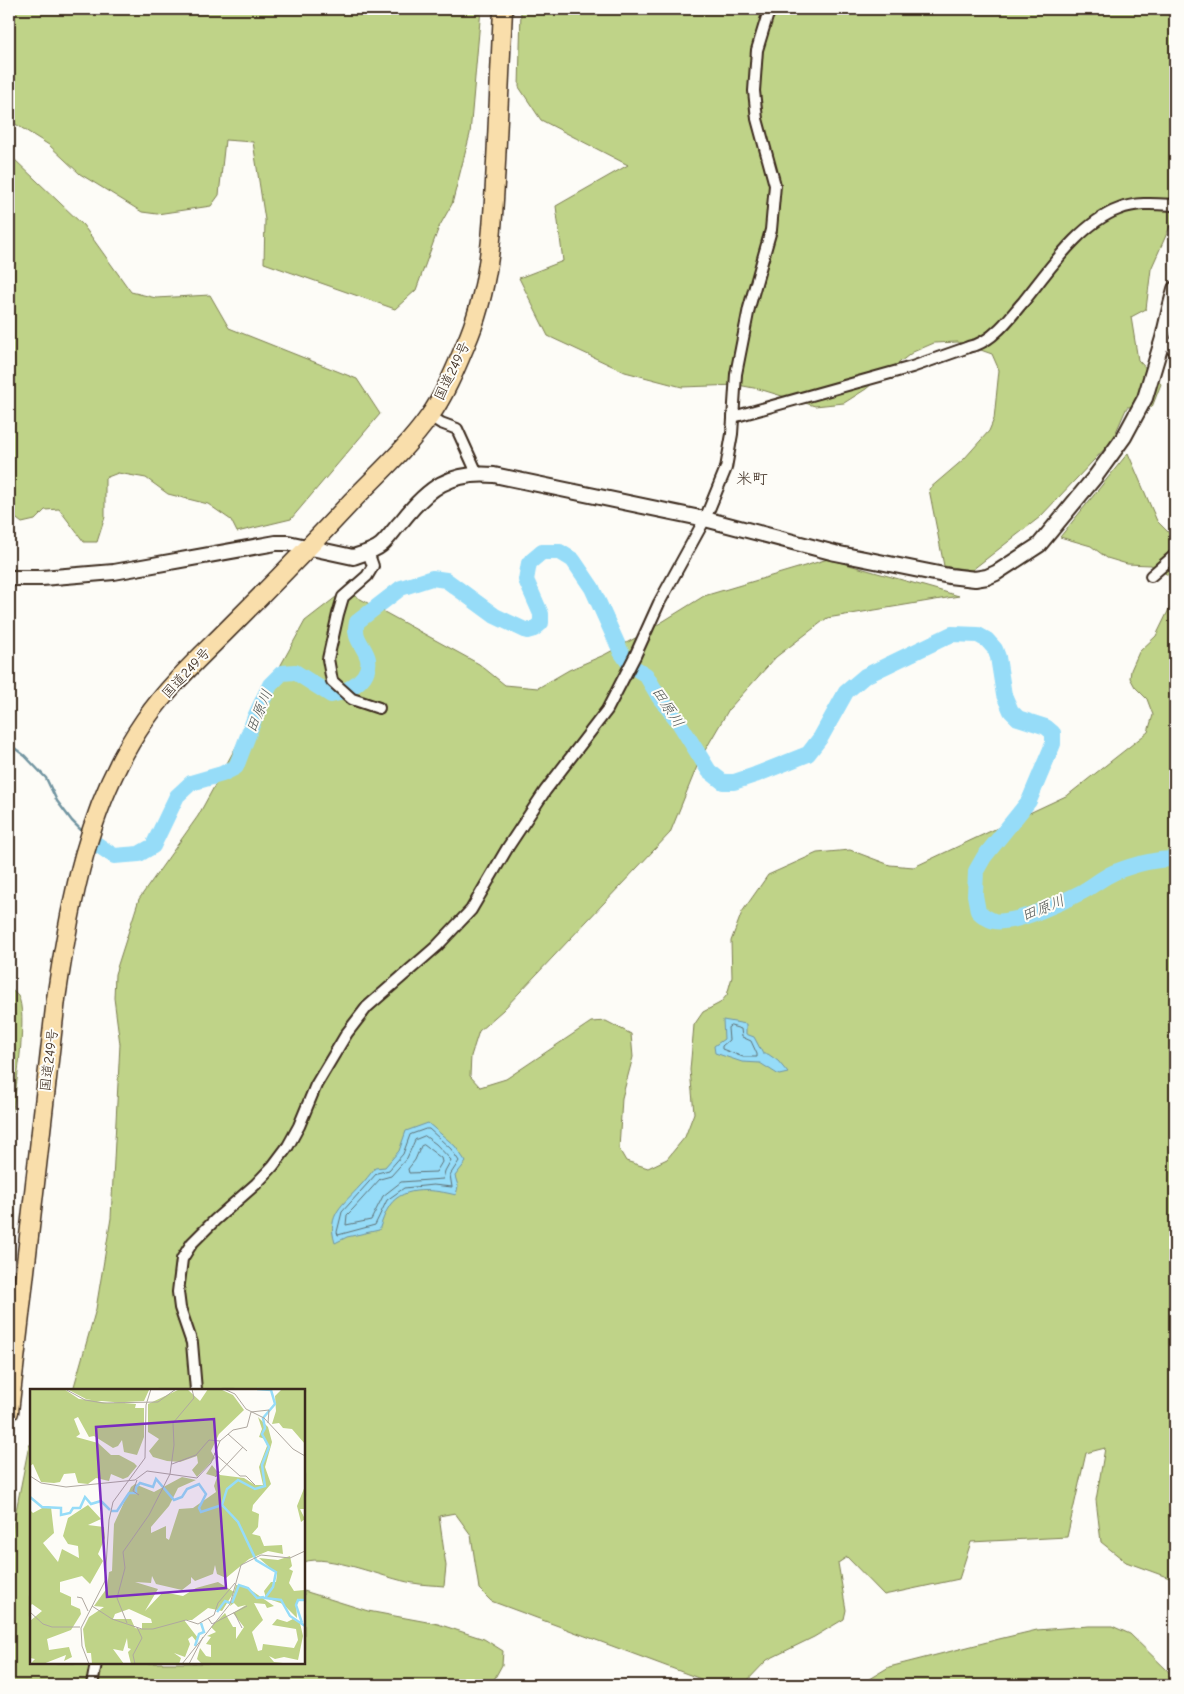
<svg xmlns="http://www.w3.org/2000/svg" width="1184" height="1694" font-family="'Comic Neue','Klee One',sans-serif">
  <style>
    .green { fill: #bfd388; stroke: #7d7e53 }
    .water { fill: #96dcf8; stroke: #7295a1 }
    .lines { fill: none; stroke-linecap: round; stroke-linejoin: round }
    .shore { stroke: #5f7175; stroke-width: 1 }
    .stream { stroke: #7295a1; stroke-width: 2.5 }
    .river { stroke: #96dcf8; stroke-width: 16 }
    .street-casing { stroke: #3b2a1e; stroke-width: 14 }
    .secondary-casing { stroke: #3b2a1e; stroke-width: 18 }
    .highway-casing { stroke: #3b2a1e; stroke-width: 21 }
    .street { stroke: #fdfcf7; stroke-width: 10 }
    .secondary { stroke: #fdfcf7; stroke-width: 14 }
    .highway { stroke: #f9deab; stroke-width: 18 }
    .labels { text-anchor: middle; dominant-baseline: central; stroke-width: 4; stroke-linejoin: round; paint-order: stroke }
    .street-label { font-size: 14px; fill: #3b2a1e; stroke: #fdfcf7 }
    .water-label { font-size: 15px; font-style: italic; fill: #525654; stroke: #fdfcf7 }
    .quarter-label { font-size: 16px; fill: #3b2a1e; stroke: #fdfcf7 }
    .inset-river { fill: none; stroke: #96dcf8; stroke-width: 2.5 }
    .inset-road { fill: none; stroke: #afa8a0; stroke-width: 1 }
    .view { fill: #7b2cbf; fill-opacity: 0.15; stroke: #7b2cbf; stroke-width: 2.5 }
    .inset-edge { fill: none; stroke: #3b2a1e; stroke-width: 2.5 }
  </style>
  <rect width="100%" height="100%" fill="#fdfcf7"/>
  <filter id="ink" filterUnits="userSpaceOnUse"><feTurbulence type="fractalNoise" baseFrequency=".02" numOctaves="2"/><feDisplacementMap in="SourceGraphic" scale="10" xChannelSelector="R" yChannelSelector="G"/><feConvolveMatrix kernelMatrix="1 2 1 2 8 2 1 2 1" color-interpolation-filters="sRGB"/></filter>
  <g filter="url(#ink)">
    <!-- green -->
    <g class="green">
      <polygon points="9,9 481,9 470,134 452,204 439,227 416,290 395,309 264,263 265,220 253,142 225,140 219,195 211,206 157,214 142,212 80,174 49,145 9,120"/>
      <polygon points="521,9 1175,9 1175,218 1172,222 1151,269 1146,309 1131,317 1138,360 1161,384 1152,407 1127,407 1112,441 1040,517 972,570 944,566 929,489 964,459 989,431 994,419 999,370 992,354 958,342 934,343 913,352 879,378 866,389 844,403 815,406 759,389 738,385 682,387 625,372 548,336 519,278 563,261 556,206 628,165 541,120 519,87"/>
      <polygon points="9,156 13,158 83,225 131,292 156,298 210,295 229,328 357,379 380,414 291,519 237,532 231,520 208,504 168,494 146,478 118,473 105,478 105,517 97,542 84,542 59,509 45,510 35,520 22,523 9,513"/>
      <polygon points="1128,453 1157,521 1175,539 1175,579 1151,565 1127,564 1107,558 1091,546 1060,537"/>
      <path d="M828 559 959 596 827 618 776 657 729 709 700 759 670 833 503 1010 479 1031 471 1056 470 1076 480 1087 506 1079 591 1022 606 1021 631 1034 633 1057 622 1098 619 1149 626 1161 648 1168 667 1159 685 1137 694 1113 690 1070 694 1025 703 1012 720 1003 727 995 732 977 731 941 742 912 768 875 817 853 850 850 890 865 914 867 1068 795 1148 732 1153 715 1147 699 1135 687 1130 678 1131 670 1139 652 1156 636 1174 599 1175 584V1580L1126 1562 1101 1542 1096 1500 1105 1448 1086 1453 1067 1537 971 1542 959 1579 884 1595 847 1557 838 1563 846 1610 844 1619 814 1637 767 1660 745 1683 717 1685 491 1601 479 1589 471 1535 455 1513 439 1516 446 1566 444 1586C434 1585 423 1585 413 1583 386 1579 327 1553 304 1562V1390H73L96 1309 111 1218 120 1044 114 998 115 974 139 899 198 816 305 621 336 597 355 596 479 664 505 685 538 688 569 670 604 655 641 635 704 596Z"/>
      <path d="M9 988C11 990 16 993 18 996 28 1012 16 1087 13 1109L9 1115Z"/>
      <polygon points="29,1445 31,1445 31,1663 304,1663 304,1591 368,1611 438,1624 484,1639 503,1651 502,1665 491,1685 9,1685 9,1546"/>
      <polygon points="1089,1626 1112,1626 1130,1634 1168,1671 1175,1681 1175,1685 859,1685 889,1667 999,1639 1037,1630"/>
    </g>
    <!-- water -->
    <g class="water">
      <polygon points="723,1020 746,1024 746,1034 754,1037 763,1054 768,1054 778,1061 788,1073 779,1075 760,1063 742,1062 715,1053 714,1046 724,1039"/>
      <path d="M428 1123 455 1146 466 1162 455 1176 458 1186 456 1195C436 1190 404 1185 390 1205 385 1212 382 1222 379 1230L347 1237 335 1243C326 1214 343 1205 360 1186 365 1181 370 1174 375 1168L385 1167 399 1151 406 1131Z"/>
    </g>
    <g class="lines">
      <!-- shore -->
      <g class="shore">
        <polygon points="731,1026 741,1029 742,1037 751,1041 757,1054 757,1057 743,1057 722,1049 722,1046 729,1040 728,1028"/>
        <polygon points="426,1129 429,1129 451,1149 459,1161 450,1175 452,1187 433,1185 404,1188 387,1200 375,1225 338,1235 337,1232 342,1212 377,1173 389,1170 403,1154 410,1135"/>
        <polygon points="425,1136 436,1144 451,1160 445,1171 443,1179 401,1182 383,1196 371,1220 346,1225 347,1215 353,1209 380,1179 391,1176 407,1158 415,1140"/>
        <polygon points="424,1145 441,1158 442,1162 436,1172 409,1173 408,1169 415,1160 421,1146"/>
      </g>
      <!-- stream -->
      <polyline class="stream" points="9,744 25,756 46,778 57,801 72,821 84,833"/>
      <!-- river -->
      <path class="river" d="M95 843 114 856 139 854 153 846 177 796 191 783 222 774 236 767 255 717 270 685 282 673 295 672 331 695C344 692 356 687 364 676 379 652 350 645 357 622L401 588 432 578 446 580 495 616 527 631 534 629 541 623V614L526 580 529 563 542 552H560L573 560 592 588 621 652 630 665 646 675 659 697 678 721 709 771 723 782H734L755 775 808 754 821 737 846 692 865 676 952 634 978 635 987 640 995 649 998 657 1004 695 1011 711 1018 718 1046 727 1053 733V744L1029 801 984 857 976 871 975 895 978 911C983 916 988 919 994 921 1014 925 1063 902 1082 892 1093 886 1103 877 1115 872 1133 865 1156 859 1175 859"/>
      <defs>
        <g id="street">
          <polyline points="1163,338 1175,351"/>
          <polyline points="430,416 441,423 457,429 477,473"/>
          <path d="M733 417 912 367 966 348C970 346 972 346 976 345 983 342 991 337 996 332 1006 324 1015 311 1024 301 1049 270 1080 223 1119 209 1137 202 1156 204 1175 205"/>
          <polyline points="368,552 373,566 367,576 343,597 338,614 328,659 332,681 352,699 379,708"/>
          <polyline points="1151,576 1175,555"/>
          <polyline points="196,1390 192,1343 180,1308 178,1292 182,1259 192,1243 215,1220 256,1184 273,1166 288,1146 299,1126 316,1085 347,1033 367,1007 437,946 471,910 508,847 545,791 607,710 635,656 659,603 705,519 726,468 732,434 736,374 749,308 771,230 775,185 757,119 754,91 757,50 767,17 771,9"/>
          <polyline points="92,1685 96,1663"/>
        </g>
        <path id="secondary" d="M9 578H42L114 572 276 543H288L353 557C362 554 374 551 381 545 389 538 395 528 402 521 428 488 450 471 494 475L705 519 835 553 949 576 975 579 987 577 996 573 1039 545 1095 477 1124 437 1145 398 1163 338 1170 308 1175 289"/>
        <path id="highway" d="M9 1412 56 999C70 903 88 802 145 720 168 687 197 660 225 632 268 589 311 545 352 501 378 474 407 448 429 417 444 396 455 370 465 346 491 288 493 225 496 162 498 111 501 60 503 9"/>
      </defs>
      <!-- street casing -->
      <use href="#street" class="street-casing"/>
      <!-- secondary casing -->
      <use href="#secondary" class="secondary-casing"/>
      <!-- highway casing -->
      <use href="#highway" class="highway-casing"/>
      <!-- street -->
      <use href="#street" class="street"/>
      <!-- secondary -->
      <use href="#secondary" class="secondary"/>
      <!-- highway -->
      <use href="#highway" class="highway"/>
    </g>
  </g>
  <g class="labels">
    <!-- street labels -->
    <g class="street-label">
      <text transform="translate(452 371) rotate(-64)">国道249号</text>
      <text transform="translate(186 673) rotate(-47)">国道249号</text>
      <text transform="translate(49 1060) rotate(-83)">国道249号</text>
    </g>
    <!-- water labels -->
    <g class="water-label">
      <text transform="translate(668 707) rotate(57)">田原川</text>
      <text transform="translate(259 711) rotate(-67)">田原川</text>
      <text transform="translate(1043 908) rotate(-22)">田原川</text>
    </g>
    <!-- quarter labels -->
    <g class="quarter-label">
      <text x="752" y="479">米町</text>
    </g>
  </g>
  <!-- overview -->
  <g transform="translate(30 1389)">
    <rect width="275" height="275" fill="#fdfcf7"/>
    <path d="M0 0H34L49 10 106 15 105 19H114V48L107 66 94 63 92 51 88 57 83 59 64 47 59 48 48 28 44 30 50 45 46 48 68 54 81 66H89L104 74 107 77 98 88 93 90 81 85 79 92 66 89 58 95 48 94 45 84 34 85 30 93 24 94 11 93 3 75 0 77ZM37 0H119V1L114 12 77 14 56 10ZM150 0H157L170 12 178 0H190L203 6 214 21 189 45 181 62 185 69 167 88 162 81 168 74 167 67 150 73 137 72 123 68 119 62 129 50 118 43V15ZM252 0H275V55L262 40 253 39 249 34 242 35 246 22 245 7ZM228 28 238 38 242 53 235 78 241 95 223 116 222 122 229 125 228 138 222 145 230 147 234 157 252 156 253 165 238 162 219 170 196 189 187 185 185 176 183 185 165 192 161 188V194L152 201 126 195 122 187 121 194 105 193 128 200 115 222 133 203 153 207 166 199 188 193 204 203 192 222 178 219 162 231H154L168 249 166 252 162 247 158 250 160 255 155 268 144 264 151 269 149 275H101L98 263 101 260 98 259 97 249 93 262 83 260 94 275H62L61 264H57L55 257 53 240 59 228 74 218 64 217 77 199 79 183 82 182 84 135 101 98 105 95 124 103 152 88 166 91 148 99 139 117 121 138V144L136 137V149L139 151 149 120 163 119 186 103 184 97 187 88 176 85 182 76 190 86 214 89 225 96H233L229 78 237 57 235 50 229 48 232 40ZM99 220 121 230 122 234H112V240L105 239 101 230H83L85 225ZM275 97V120H270L275 130 271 133 267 117ZM58 116 71 130 58 136 74 138 75 149 68 165 73 172 60 195 52 187 30 193V203L41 208V216L50 220 51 225 41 241 17 250 19 261 39 258 42 268 34 272 36 266 13 275H0L5 270 0 269V232L12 222 2 215 0 217V121L3 124 16 117 21 118 24 144 13 154 28 173 32 160 49 169 48 157 38 155 33 147 38 129ZM260 167 262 177 259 180 263 182 259 194 264 202 275 201V210L266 213 267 229 253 215 236 209 234 202 241 193H246L247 185 229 169 248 171ZM206 196 215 197 244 217 237 219 235 215 224 214 233 231 222 243 228 262 232 261 233 255 264 259 268 251 266 240 242 236 247 230 257 233 263 230 270 234 273 247 268 271 254 268 245 270 239 267 244 273 262 275H172L167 270 170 259 176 267 181 268V256L176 255 181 248 177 247 186 243 181 238 195 224 203 238H206V250L214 238 203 224 216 216 208 218 204 214 200 217Z" fill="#bfd388" fill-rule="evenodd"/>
    <path class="inset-river" d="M0 108 12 118 31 119V126L40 124 43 119H50L55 108 61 115 71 112 80 121M192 116 197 100 208 91 225 100 235 97 232 76 239 58 232 45 235 39 233 29 245 15 241 1 227 0M192 116 208 133 226 171 246 183 243 198 235 209 251 211 260 227 275 237M81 122H87L99 104H106V98L110 94 123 98 126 90 144 111 152 108 157 100 169 95 176 105 169 119 171 123 192 116M202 214 209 196 218 199 227 209 234 208M187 223 195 212 200 214M272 234 266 216 268 211H275M165 257 169 245 174 243 171 234"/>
    <path class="inset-road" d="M35 0 55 11 73 14 128 13 146 0M194 0 205 5 216 20 234 29 263 60 275 67M198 45 217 62M184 64 210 87H216L225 96M142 75 166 66 179 51 190 52M0 87 11 94 36 98 105 91 117 82 167 89 181 74 190 52 203 41 217 38 221 23 239 21 238 34M185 88 213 58M107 91 103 102 109 106M47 208 52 209 58 222M62 217 82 230 112 240H123L156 231 168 235 184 226 188 214 205 194M0 223 13 235 22 238H50M204 223 212 239M178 229 182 235 217 217M97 234 87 209 95 179 93 163 119 126 140 85 144 56 143 34 164 9 162 0M59 275 52 257 51 239 75 192 79 131 83 113 115 69 116 16 121 0M105 275 103 266 112 249 107 238M152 275 200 215 211 176 231 166 260 169 275 162M159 275 173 248"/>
    <path class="view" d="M184 30 196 199 77 208 66 38Z"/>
    <rect width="275" height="275" class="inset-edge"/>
  </g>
  <!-- margin -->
  <rect width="1184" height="1694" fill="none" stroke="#fdfcf7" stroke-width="30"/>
  <rect x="15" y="15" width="1154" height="1664" fill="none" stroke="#3b2a1e" stroke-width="2" filter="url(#ink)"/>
</svg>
